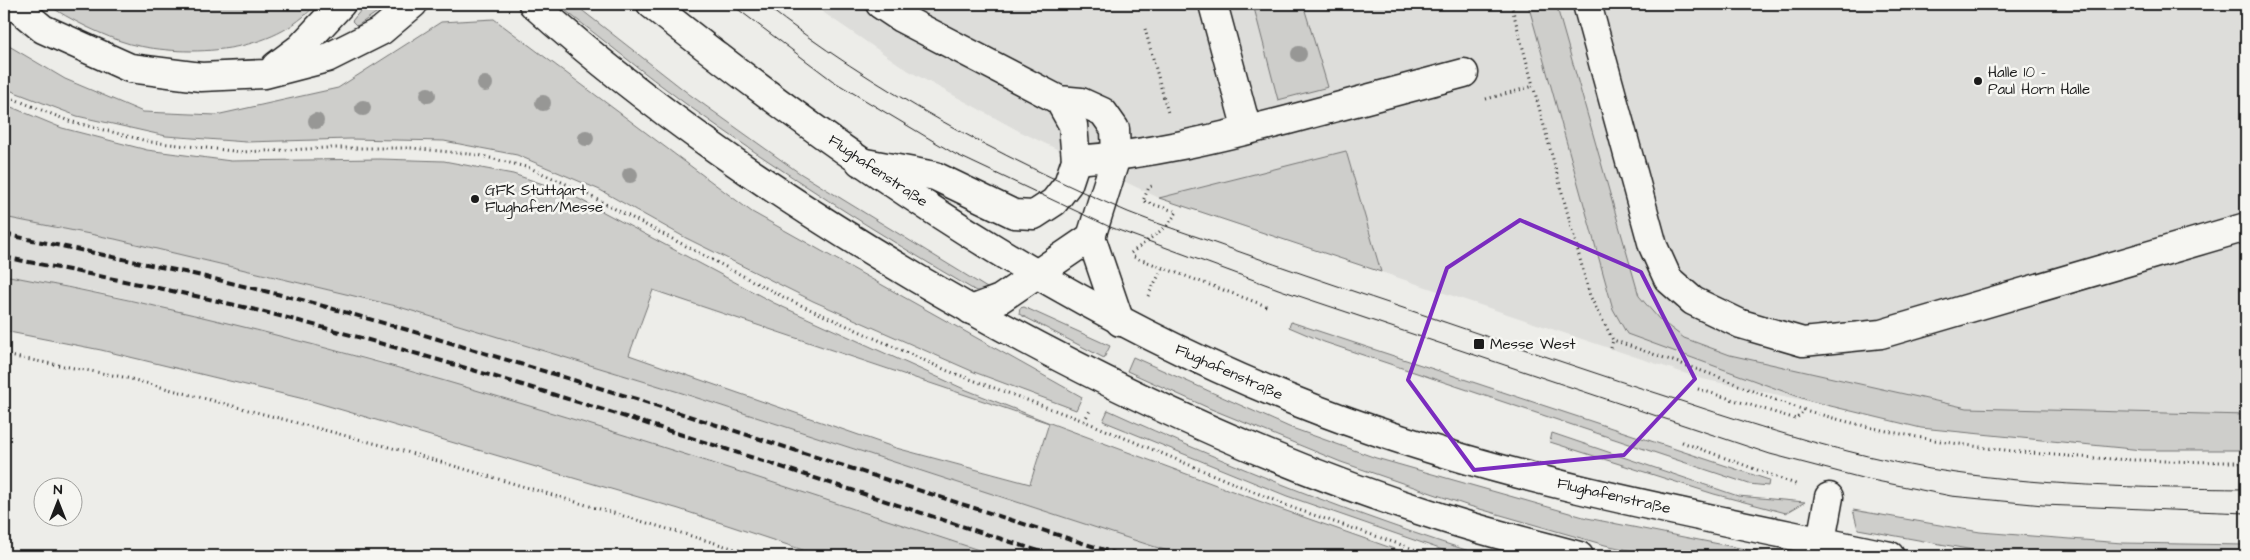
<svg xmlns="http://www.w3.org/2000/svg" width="2250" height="560" font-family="'Architects Daughter',sans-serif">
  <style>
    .built { fill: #ddddda }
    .green { fill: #cececb; stroke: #757574; fill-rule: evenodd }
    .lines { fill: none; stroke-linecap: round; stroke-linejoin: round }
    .minor-casing { stroke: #1c1c1c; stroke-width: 31 }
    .major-casing { stroke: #1c1c1c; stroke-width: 31 }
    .path { stroke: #1c1c1c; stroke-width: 3; stroke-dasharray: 1 4; stroke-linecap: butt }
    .minor { stroke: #f6f6f2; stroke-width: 28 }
    .major { stroke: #f6f6f2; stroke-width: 28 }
    .tram { stroke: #1c1c1c; stroke-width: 1 }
    .rail { stroke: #1c1c1c; stroke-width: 4; stroke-dasharray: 8 4; stroke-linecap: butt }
    .tree { fill: #979795 }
    .marked { fill: none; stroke: #7b2cbf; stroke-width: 4; stroke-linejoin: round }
    .poi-dot { fill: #1c1c1c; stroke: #f6f6f2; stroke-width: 2 }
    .labels { text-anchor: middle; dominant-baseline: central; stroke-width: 5; stroke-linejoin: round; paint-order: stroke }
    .poi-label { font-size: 15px; fill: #1c1c1c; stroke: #f6f6f2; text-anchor: start }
    .street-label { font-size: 15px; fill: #1c1c1c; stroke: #f6f6f2 }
  </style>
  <rect width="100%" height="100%" fill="#edede9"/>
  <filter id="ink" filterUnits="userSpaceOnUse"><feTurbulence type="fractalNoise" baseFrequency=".02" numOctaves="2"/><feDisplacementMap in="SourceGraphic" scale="10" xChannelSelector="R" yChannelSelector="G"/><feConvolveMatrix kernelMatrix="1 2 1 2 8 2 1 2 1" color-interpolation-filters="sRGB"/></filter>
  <g filter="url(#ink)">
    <!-- built -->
    <g class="built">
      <polygon points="811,4 2246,4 2246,444 1917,424 1702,379 1159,198 1019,131 909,71"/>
      <polygon points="4,217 115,239 396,306 682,393 1183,556 997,556 668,450 383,362 107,294 4,275"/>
    </g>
    <!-- green -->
    <g class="green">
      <path d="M47 4H316C274 54 190 58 130 44 105 37 68 19 47 4Z"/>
      <polygon points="366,4 389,4 357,26 352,21"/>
      <path d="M557 4H574L689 94 798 172 987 288 986 291H976C876 233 780 171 686 104 642 72 600 37 557 4Z"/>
      <polygon points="1253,4 1303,4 1328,87 1278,100"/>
      <polygon points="1528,4 1556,4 1639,296 1659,319 1684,338 1730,355 1967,408 2246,415 2246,450 2142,450 1921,428 1810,401 1627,334 1613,309"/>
      <polygon points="494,19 752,212 1082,397 1076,410 974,372 813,301 686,238 600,190 517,155 444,141 350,139 246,142 166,136 77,116 4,88 4,43 65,79 143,112 216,115 338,88 441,22"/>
      <path d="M4 104 62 128 147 150 231 161 380 159 444 161 513 174 564 191 774 303 964 389 1050 423 1275 507 1414 556H1183L682 393 396 306 115 239 4 217ZM653 290 1049 423 1030 484 896 448 629 355Z"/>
      <polygon points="1346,151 1381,272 1159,198"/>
      <path d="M4 275C343 337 670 449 997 556H821L679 509 308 400 101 350 4 331Z"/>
      <polygon points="1024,307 1110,346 1104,358 1019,314 1020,308"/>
      <polygon points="1291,322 1769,480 1768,486 1749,484 1324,342 1289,327"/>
      <polygon points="1133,357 1289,427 1376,458 1587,518 1780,556 1656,556 1605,545 1466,505 1341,462 1211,409 1127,371"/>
      <path d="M1108 410C1231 466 1356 516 1485 556H1460L1287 496 1103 421Z"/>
      <polygon points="1552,433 1738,496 1805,502 1786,513 1714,494 1550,442"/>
      <polygon points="1853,510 1980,532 2122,543 2245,545 2246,556 2029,556 1984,552 1858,529"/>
    </g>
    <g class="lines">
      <defs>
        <g id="minor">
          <polyline points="880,4 901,18 1059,100 1081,102 1103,112 1115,129 1116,157 1091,237 1120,322"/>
          <polyline points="1213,4 1247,130"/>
          <polyline points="1587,4 1653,246 1668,279 1693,301 1741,324 1803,342 1881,334 2246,227"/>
          <path d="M1076 160C1148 155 1218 138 1288 120 1347 104 1405 89 1464 73"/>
          <polyline points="860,162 935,176 1014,214 1034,215 1054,202 1068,184 1076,160 1073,125 1059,100"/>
          <polyline points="971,310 1000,299 1091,237"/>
          <polyline points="1821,541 1829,497"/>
        </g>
        <g id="major">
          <polyline points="13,4 43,29 130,68 201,77 265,74 327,58 381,31 413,4"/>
          <path d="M533 4C653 111 780 197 918 279 1085 377 1261 461 1446 519 1490 533 1535 544 1579 556"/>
          <path d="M651 4C870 179 1106 339 1373 430 1541 488 1717 519 1890 556"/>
          <polyline points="276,66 300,48 341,4"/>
        </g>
      </defs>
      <!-- minor casing -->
      <use href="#minor" class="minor-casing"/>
      <!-- major casing -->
      <use href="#major" class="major-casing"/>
      <!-- path -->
      <g class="path">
        <path d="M1511 4 1590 296 1613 340C1647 352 1682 364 1716 376 1746 388 1775 401 1805 410 1948 453 2098 462 2246 462"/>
        <polyline points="1145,29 1168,113"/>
        <polyline points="4,95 69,121 151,142 243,152 327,148 411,148 478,155 530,168 575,188 787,299 948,371 1084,421 1293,508 1434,556"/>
        <polyline points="1486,99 1534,86"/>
        <polyline points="1131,253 1167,226 1177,212 1143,201 1149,187 1152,186"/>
        <polyline points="1134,257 1269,307"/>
        <polyline points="1148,296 1162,269"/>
        <polyline points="1611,348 1613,340"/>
        <polyline points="4,355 123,377 400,450 759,556"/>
        <polyline points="1698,389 1796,419 1804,410"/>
        <polyline points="1084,421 1091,409"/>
        <polyline points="1682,442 1798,485"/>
      </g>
      <!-- minor -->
      <use href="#minor" class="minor"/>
      <!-- major -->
      <use href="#major" class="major"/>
      <!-- tram -->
      <g class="tram">
        <polyline points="731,4 833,81 955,154 1110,227 1281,290 1770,454 1862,478 1951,496 2043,505 2246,513"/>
        <path d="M764 4C874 90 1000 157 1128 212 1160 225 1193 235 1226 247 1290 270 1355 292 1421 314 1509 344 1596 374 1684 402 1765 429 1846 454 1930 469 2034 486 2141 488 2246 489"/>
      </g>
      <!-- rail -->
      <g class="rail">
        <polyline points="4,234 189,273 302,300 408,330 636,399 1123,556"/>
        <path d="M4 257C102 277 202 295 299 321 554 389 803 475 1054 556"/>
      </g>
    </g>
    <!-- trees -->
    <g class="tree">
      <circle cx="1299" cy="54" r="8"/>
      <circle cx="485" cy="84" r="8"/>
      <circle cx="428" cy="95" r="8"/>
      <circle cx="543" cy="103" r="8"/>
      <circle cx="363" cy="108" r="8"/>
      <circle cx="316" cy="121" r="8"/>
      <circle cx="586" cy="138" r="8"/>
      <circle cx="630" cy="175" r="8"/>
    </g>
  </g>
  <!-- marked area -->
  <path class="marked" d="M1520 220 1641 272 1695 379 1624 455 1474 470 1408 380 1447 268Z"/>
  <!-- markers -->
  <g class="poi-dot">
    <circle cx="1978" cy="81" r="5"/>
    <circle cx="475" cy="199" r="5"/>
    <rect x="1473" y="338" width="12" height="12" rx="2.5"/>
  </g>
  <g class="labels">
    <!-- poi labels -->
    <g class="poi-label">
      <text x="1988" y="72">Halle 10 -<tspan x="1988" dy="17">Paul Horn Halle</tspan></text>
      <text x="485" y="190">GFK Stuttgart<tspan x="485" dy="17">Flughafen/Messe</tspan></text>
      <text x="1490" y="344">Messe West</text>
    </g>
    <!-- street labels -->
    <g class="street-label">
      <text transform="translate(878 171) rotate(34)">Flughafenstraße</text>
      <text transform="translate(1229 372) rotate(24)">Flughafenstraße</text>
      <text transform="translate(1614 496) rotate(13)">Flughafenstraße</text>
    </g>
  </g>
  <!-- margin -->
  <rect width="2250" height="560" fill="none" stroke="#f6f6f2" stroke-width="20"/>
  <rect x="10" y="10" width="2230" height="540" fill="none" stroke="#1c1c1c" stroke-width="2" filter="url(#ink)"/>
  <!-- north arrow -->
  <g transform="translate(58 502)"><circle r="24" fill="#f6f6f2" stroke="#9f9f9c"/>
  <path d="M0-4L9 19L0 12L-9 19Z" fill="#1c1c1c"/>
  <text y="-8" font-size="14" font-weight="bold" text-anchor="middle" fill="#1c1c1c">N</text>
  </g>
</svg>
